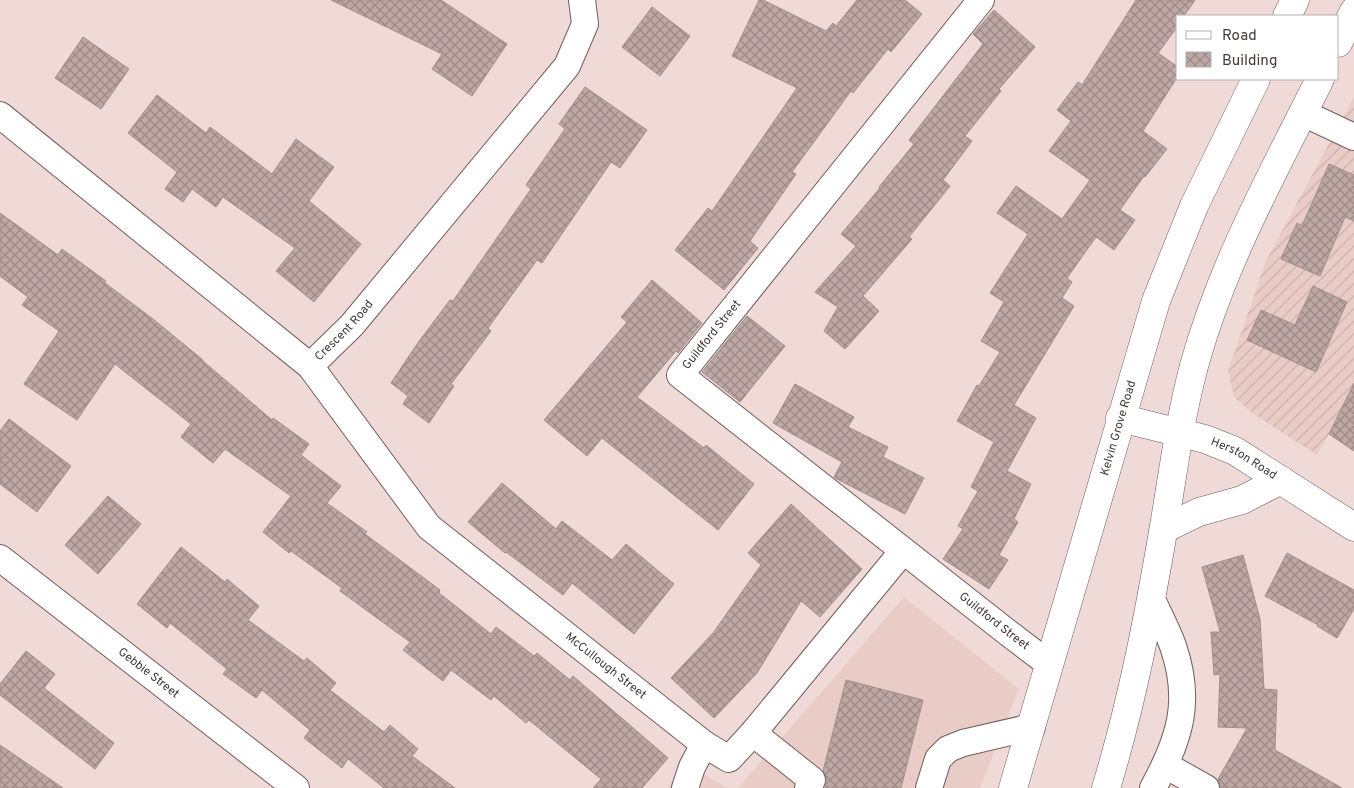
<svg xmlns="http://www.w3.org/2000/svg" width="1354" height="788" font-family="Overpass,sans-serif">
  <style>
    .built { fill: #eaccc7 }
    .industrial { fill: url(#industrial-furrows) }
    .building { fill: url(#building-cross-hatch); stroke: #a28e8b }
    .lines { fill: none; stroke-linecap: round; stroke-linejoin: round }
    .minor-casing { stroke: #715e5c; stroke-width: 28 }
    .major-casing { stroke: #715e5c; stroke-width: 29 }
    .minor { stroke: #fff; stroke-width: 26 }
    .major { stroke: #fff; stroke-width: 28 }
    .labels { text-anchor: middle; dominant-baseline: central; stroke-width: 4; stroke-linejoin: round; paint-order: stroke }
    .street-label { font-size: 12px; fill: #423938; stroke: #fff }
  </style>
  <defs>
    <pattern id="industrial-furrows" width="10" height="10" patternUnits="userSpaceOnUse" patternTransform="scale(1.25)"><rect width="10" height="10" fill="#eaccc7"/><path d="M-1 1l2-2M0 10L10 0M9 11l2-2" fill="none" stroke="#cab0ac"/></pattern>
    <pattern id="building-cross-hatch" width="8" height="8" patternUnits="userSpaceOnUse" patternTransform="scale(1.25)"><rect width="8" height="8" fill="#bda8a5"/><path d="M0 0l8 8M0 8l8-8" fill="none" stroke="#9b8a87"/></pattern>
  </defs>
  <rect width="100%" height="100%" fill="#f0dad7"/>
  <!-- built -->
  <g class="built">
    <polygon points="904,597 1019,689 980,788 738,788"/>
    <polygon points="684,764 692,767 727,788 668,788"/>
  </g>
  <!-- industrial -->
  <polygon class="industrial" points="1354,97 1354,383 1329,434 1317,455 1251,412 1234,397 1228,371 1266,261"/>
  <!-- building -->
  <g class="building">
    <polygon points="331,0 441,0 507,44 472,96 432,69 442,54"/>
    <polygon points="759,0 763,0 826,31 833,23 836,26 857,0 905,0 922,14 891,52 888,49 853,93 851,91 792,172 796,174 750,241 758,248 724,290 675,250 708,208 712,211 797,88 732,56"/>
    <polygon points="1136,0 1195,0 1184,16 1178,16 1178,26 1158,53 1178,67 1178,76 1143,131 1167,149 1145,177 1144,176 1120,210 1135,220 1114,250 1096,237 1067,278 1072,282 1062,298 1074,306 1014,405 1036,418 1007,471 1031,484 1014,519 1018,522 999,555 1008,560 989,589 943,559 963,529 958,526 978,491 971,487 994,442 957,421 977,385 979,386 1000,352 981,341 1004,302 990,293 1028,234 997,213 1016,186 1062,219 1090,180 1049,151 1071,121 1057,110 1078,82 1082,85"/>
    <polygon points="652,7 690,36 660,76 622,47"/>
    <polygon points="994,10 1035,47 999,89 1001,91 965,136 972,141 943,180 950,186 909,237 912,239 863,296 879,311 845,349 824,331 838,307 815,292 856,246 841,234 880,188 879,187 914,144 909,140 983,44 973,34"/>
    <polygon points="83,37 129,69 101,109 55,78"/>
    <polygon points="585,87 647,130 620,168 611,162 542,263 537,260 488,328 491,331 451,384 454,386 429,423 403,404 408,396 391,383 417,344 450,300 453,301 531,189 526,185 565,129 559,124"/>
    <polygon points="157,95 206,133 210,127 272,174 296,139 334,167 309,201 361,244 314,302 276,271 295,248 223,197 216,207 192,189 183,202 165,189 177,172 128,133"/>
    <polygon points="1329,164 1354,175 1354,221 1345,217 1320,276 1281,259 1297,223 1302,226"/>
    <polygon points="0,213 58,255 62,249 106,281 105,283 153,319 203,360 203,361 272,420 273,418 309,444 301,455 341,486 327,503 367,532 365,534 440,590 439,593 491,634 496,627 534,656 537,653 570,680 573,676 668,758 642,788 593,788 601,779 529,720 526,723 494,696 491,700 451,670 443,681 403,650 410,642 340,591 342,588 291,551 289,553 263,532 291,496 225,449 213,463 181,437 191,424 115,364 77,420 24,384 59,331 22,305 28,297 0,276"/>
    <polygon points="652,280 702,323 678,353 676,351 637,397 704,448 706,445 754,484 718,530 602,438 587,456 544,420 627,322 621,317"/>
    <polygon points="1313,286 1347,302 1316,372 1247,340 1261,310 1295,325"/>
    <polygon points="747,316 785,346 740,402 702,372"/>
    <polygon points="1354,383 1354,451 1329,434"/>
    <polygon points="795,384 854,417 848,427 888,447 883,457 924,478 905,514 837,479 834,477 842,462 773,423"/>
    <polygon points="9,419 71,466 37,512 0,484 0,431"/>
    <polygon points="502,483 556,529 562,521 612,560 626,544 674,584 634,634 572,583 563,595 506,552 505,553 468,522"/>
    <polygon points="108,496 141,524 98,574 65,545"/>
    <polygon points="791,504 862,569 820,617 801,601 757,673 714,718 671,678 713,633 761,565 748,553"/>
    <polygon points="181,547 225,582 227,579 259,606 248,620 304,661 307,658 336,683 330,690 384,732 390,725 418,749 412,756 455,788 384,788 348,759 342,768 304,738 310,730 262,690 256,698 223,674 227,669 170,623 167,628 137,604"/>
    <polygon points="1287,553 1354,590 1354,609 1337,638 1317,626 1318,625 1265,596"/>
    <polygon points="1243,555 1260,619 1264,689 1277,690 1275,750 1342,788 1221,788 1218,779 1247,728 1218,727 1220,674 1214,675 1211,632 1220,632 1202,567"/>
    <polygon points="26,651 55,674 44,688 114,743 95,769 0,695 0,684"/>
    <polygon points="846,680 923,700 901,788 825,788 827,780 823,771"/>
    <polygon points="0,745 63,788 0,788"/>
  </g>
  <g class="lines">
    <defs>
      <g id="minor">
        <path id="s1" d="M981 0 680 375 1007 632 1049 664"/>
        <polyline points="1303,113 1354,137"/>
        <path id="s2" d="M0 115 310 366 352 325 567 66 585 24 582 0"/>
        <path id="s3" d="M310 366 429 527 704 744 729 759 753 733 903 551"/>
        <path id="s4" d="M0 558 296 788"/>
        <path d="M1151 597C1158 613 1167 629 1173 646 1192 701 1180 739 1153 788"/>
        <polyline points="753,733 812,780 808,788"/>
        <polyline points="1165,765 1206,788"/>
        <polyline points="685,788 692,767 704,744"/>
        <polyline points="929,788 938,759 948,749 963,743 1032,727"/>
      </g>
      <g id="major">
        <polyline points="1287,16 1295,0"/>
        <polyline points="1338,43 1354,11"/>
        <path id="s5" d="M1120 418 1205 439 1235 451 1354 527"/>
        <polyline points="1164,529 1199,512 1242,500 1281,480"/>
        <path id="s6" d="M1013 788 1156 301 1194 206 1256 79"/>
        <path d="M1106 788C1132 703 1149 614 1164 526 1173 473 1180 418 1194 366 1222 264 1273 173 1320 79"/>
      </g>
    </defs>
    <!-- minor casing -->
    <use href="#minor" class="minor-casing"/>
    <!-- major casing -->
    <use href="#major" class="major-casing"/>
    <!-- minor -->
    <use href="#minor" class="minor"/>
    <!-- major -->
    <use href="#major" class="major"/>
  </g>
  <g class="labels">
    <!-- street labels -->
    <g class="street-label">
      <text stroke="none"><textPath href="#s2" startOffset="448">Crescent Road</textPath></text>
      <text transform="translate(712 335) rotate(-51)">Guildford Street</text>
      <text stroke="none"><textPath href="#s6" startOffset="375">Kelvin Grove Road</textPath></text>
      <text stroke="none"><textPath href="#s5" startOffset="131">Herston Road</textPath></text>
      <text stroke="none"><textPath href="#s1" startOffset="880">Guildford Street</textPath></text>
      <text stroke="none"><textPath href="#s3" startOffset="425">McCullough Street</textPath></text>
      <text stroke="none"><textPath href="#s4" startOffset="188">Gebbie Street</textPath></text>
    </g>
  </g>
  <!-- legend -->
  <rect x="1176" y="15" width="162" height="65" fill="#ffffff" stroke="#b3b0af"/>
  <rect x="1186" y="31" width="25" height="8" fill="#ffffff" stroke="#b3b0af"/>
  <text x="1222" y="40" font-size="15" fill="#423938">Road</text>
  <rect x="1186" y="52" width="25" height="15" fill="url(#building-cross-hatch)" stroke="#b3b0af"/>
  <text x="1222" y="65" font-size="15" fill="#423938">Building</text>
</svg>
